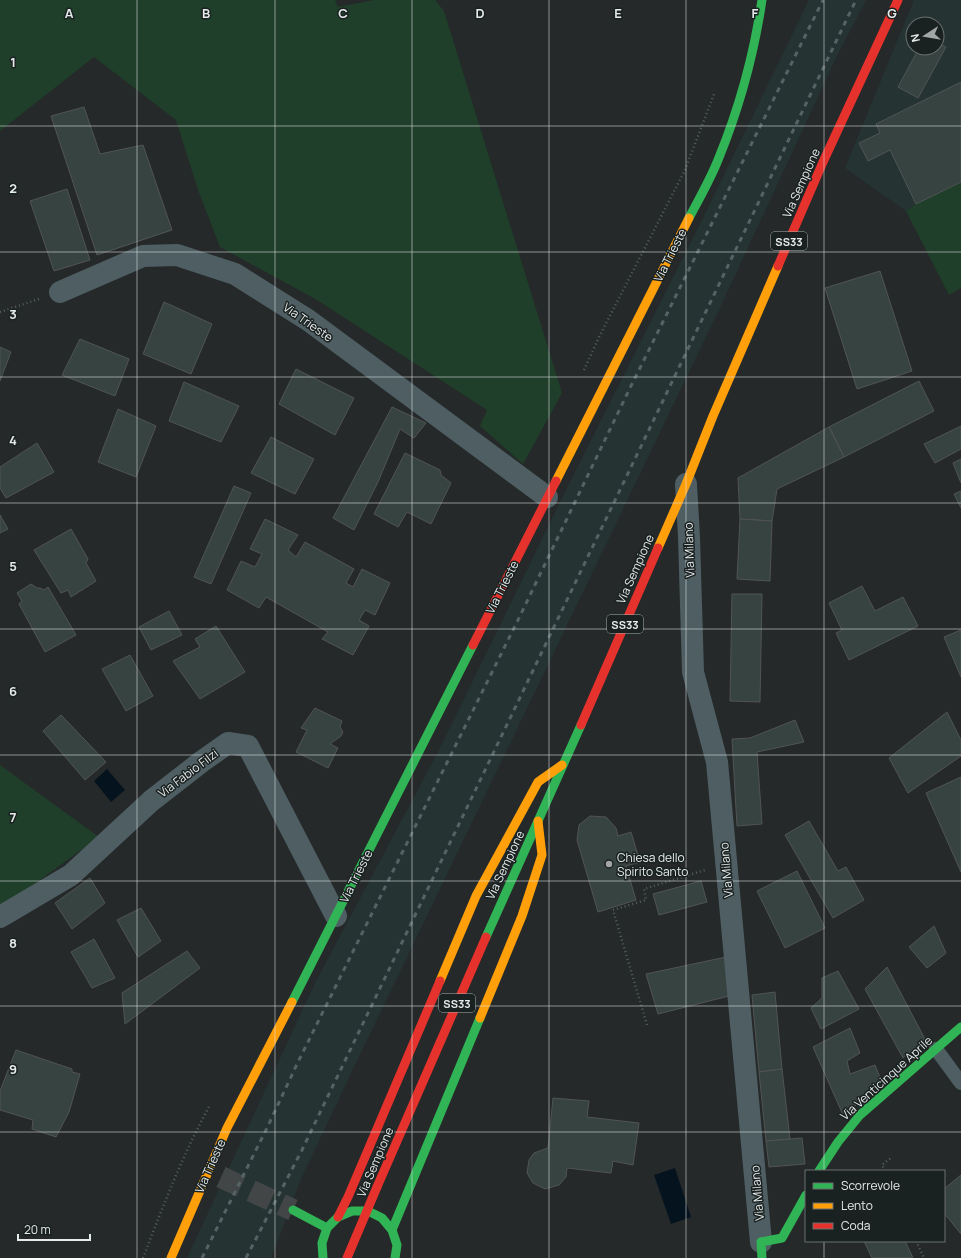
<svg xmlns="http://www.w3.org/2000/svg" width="961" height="1258" font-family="Manrope,sans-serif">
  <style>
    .built { fill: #253333; fill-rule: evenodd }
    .green { fill: #1f3f2a }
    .water { fill: #05131f }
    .building { fill: #374341; stroke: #515454 }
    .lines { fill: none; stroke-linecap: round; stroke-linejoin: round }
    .secondary-tunnel { stroke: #424646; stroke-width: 22; stroke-dasharray: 22 11; stroke-linecap: butt }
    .path { stroke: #545f63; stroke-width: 2.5; stroke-dasharray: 1 3; stroke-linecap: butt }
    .lane { stroke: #4e5e63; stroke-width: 14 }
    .street { stroke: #4e5e63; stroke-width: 22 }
    .fast { stroke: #30b455; stroke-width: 9 }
    .slow { stroke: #ff9f0a; stroke-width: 9 }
    .jam { stroke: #e5322d; stroke-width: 9 }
    .rail { stroke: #566366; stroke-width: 3; stroke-dasharray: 5 5; stroke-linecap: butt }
    .jam-bridge { stroke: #e5322d; stroke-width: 9 }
    .grid { fill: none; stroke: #e5eaea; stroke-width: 1; stroke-opacity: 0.55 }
    .poi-dot { fill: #a2a6a6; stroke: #1a2121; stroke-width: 1.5 }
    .labels { text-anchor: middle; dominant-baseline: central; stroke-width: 3; stroke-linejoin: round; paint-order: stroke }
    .shield { fill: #1a2121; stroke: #a8aeae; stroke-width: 1 }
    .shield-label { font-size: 11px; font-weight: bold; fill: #e5eaea }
    .street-label { font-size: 12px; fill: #e5eaea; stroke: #1a2121 }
    .poi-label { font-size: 12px; fill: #e5eaea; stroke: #1a2121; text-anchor: start }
    .grid-label { font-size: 13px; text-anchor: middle; font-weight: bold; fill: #e5eaea; stroke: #1a2121; stroke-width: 3; stroke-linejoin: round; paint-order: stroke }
  </style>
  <rect width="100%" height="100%" fill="#252929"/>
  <!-- built -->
  <g class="built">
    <polygon points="809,0 866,0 836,58 719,310 355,1065 301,1179 271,1258 187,1258 315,983 439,750 567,488 704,216"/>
    <path d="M914 0H961V182L916 204 906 211 845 168ZM913 24H937V48H913Z"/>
  </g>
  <!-- green -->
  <g class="green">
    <polygon points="0,0 335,0 338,7 374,0 435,0 444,11 562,393 523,464 480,426 487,410 317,300 220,247 198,190 176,120 94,57 0,131"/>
    <polygon points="961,182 961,288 949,295 906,211 916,204"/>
    <polygon points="0,765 99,837 22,893 0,906"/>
  </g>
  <!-- water -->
  <g class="water">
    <polygon points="107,769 125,790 111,802 94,781"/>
    <polygon points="675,1168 691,1217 671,1224 654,1175"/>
  </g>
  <!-- building -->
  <g class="building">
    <polygon points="937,43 946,47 918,98 898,87 919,48 937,48"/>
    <polygon points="961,82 961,182 916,204 890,150 868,161 859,143 880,133 876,124"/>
    <polygon points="84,107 100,154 143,145 172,230 97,255 51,116"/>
    <polygon points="67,189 90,260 54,271 30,201"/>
    <polygon points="880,271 912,371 857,389 825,288"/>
    <polygon points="164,302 212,324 191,374 143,354"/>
    <polygon points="80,339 129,359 115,396 62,375"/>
    <polygon points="0,347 11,352 0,381"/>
    <polygon points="296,369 354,398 335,435 279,404"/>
    <polygon points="919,381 934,411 844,457 829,427"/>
    <polygon points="184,382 239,406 221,442 169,421"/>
    <polygon points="392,407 426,423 414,438 400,429 378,482 354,530 333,518"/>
    <polygon points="118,409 156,426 136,477 98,462"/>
    <polygon points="961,426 961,449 935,463 924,444"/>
    <polygon points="829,427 844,457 777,489 772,521 740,519 738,478"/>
    <polygon points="271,437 314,459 295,494 251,473"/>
    <polygon points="37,443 54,472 6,498 0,488 0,467"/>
    <polygon points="405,453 440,470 441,475 451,483 431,524 407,512 398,527 374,514"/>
    <polygon points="961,459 961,483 953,463"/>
    <polygon points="234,486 251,493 211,584 194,577"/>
    <polygon points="961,491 961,508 954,494"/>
    <polygon points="0,515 8,529 0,533"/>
    <polygon points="265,519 298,535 288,550 296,557 305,542 354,569 346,583 353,587 362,569 390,583 375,615 365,610 359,620 369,626 353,655 322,639 328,632 266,597 259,608 227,590 241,561 255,567 262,554 250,549"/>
    <polygon points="740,519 772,521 770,581 737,579"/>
    <polygon points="71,529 88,559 86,563 96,581 71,597 68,590 61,593 34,550"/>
    <polygon points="31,584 37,588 40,588 44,590 48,587 76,635 45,652 19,604 22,601 17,593"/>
    <polygon points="862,586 875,611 903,597 918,626 849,660 836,633 842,630 829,603"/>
    <polygon points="732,594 762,594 760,702 730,701"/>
    <polygon points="169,611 182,635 151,650 139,627"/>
    <polygon points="216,626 245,672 200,699 173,661 200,647 195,639"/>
    <polygon points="961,630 961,677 944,637"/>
    <polygon points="130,655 153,696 126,711 102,669"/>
    <polygon points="315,708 342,721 340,727 343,732 341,736 330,744 338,748 328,768 296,752 307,730 301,728"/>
    <polygon points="947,712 961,740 961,756 908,793 889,758"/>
    <polygon points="61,715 106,762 85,780 43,731"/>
    <polygon points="795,720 804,742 757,752 762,824 737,826 732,739 750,738"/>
    <polygon points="961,777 961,872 926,793"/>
    <polygon points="590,816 606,817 616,828 618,836 631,832 640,862 626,866 636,900 598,912 577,840 579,825"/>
    <polygon points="809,821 838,871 846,867 864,900 833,918 785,835"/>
    <polygon points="797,871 825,928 785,948 757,891"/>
    <polygon points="90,878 105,903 72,929 55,903"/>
    <polygon points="701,881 707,902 659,915 653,894"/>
    <polygon points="141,908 161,941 138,957 117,920"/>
    <polygon points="934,926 946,953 927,968 909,947"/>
    <polygon points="94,939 115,978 92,988 71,952"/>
    <polygon points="187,951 200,968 125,1024 122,993"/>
    <polygon points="726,957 729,996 658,1014 646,974"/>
    <polygon points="887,967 925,1039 903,1058 865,989"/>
    <polygon points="838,971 859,1009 821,1029 811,1008 822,998 822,978"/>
    <polygon points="775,992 782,1069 759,1072 752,995"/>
    <polygon points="850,1028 860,1053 847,1061 850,1074 875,1065 881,1080 844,1117 813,1047"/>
    <polygon points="16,1050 72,1069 72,1072 80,1074 69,1112 56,1137 32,1129 33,1120 0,1110 0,1091"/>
    <polygon points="782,1069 790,1139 766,1141 759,1072"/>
    <polygon points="553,1098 589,1101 587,1117 639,1123 633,1165 613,1161 611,1173 567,1168 566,1177 559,1185 545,1189 533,1183 527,1173 529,1160 534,1153 548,1148"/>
    <polygon points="802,1138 805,1164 769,1167 766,1141"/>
    <polygon points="961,1175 961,1234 944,1213 944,1189"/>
    <polygon points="864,1241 905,1241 913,1258 872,1258"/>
  </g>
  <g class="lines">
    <!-- secondary-tunnel -->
    <polyline class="secondary-tunnel" points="221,1177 293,1210"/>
    <!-- path -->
    <g class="path">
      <polyline points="0,312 39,299"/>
      <polyline points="584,370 600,335 685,170 714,94"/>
      <polyline points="647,1025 613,910 646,900 644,889 705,870"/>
      <polyline points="885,1171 882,1165 892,1157"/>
      <polyline points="916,1241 924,1258"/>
      <path d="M143 1258C163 1206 183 1154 210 1105"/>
    </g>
    <!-- lane -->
    <polyline class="lane" points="936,1049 961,1083"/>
    <!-- street -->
    <g class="street">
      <polyline points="60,292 143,256 177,255 235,274 308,320 547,497"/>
      <polyline points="686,484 689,537 693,672 717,762 761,1242"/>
      <polyline points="0,917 71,875 151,801 201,762 228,743 248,746 336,916"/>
    </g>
    <!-- fast -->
    <g class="fast">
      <path d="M689 218C699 199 710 180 718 160 739 109 754 54 762 0"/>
      <polyline points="486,937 581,725"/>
      <polyline points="292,1002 473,645"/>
      <polyline points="819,1171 838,1142 860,1115 961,1027"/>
      <polyline points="293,1210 327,1228"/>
      <polyline points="392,1230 480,1018"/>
      <polyline points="323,1258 322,1243 327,1228 338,1217 352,1211 368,1211 382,1218 392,1230 397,1245 395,1258"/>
      <polyline points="762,1258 761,1242 782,1238 806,1195"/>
    </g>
    <!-- slow -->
    <g class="slow">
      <polyline points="556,481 689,218"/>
      <polyline points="658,548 686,484 713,416 778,266"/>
      <polyline points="440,981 476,896 538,782 562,765"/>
      <polyline points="480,1018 522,916 542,855 538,821"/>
      <polyline points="171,1258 227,1128 292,1002"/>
    </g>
    <!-- jam -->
    <g class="jam">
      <polyline points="778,266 823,162 898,0"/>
      <polyline points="473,645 556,481"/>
      <polyline points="581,725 658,548"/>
      <polyline points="377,1187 486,937"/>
      <polyline points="338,1217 348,1197 440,981"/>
    </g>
    <!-- rail -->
    <g class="rail">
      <polyline points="202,1258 267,1128 298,1062 518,620 631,386 823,0"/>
      <polyline points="246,1258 302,1150 856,0"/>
    </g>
    <!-- jam-bridge -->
    <polyline class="jam-bridge" points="347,1258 377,1187"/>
  </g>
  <!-- grid -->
  <path class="grid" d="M137 0V1258M275 0V1258M412 0V1258M549 0V1258M686 0V1258M824 0V1171M0 126H961M0 252H961M0 377H961M0 503H961M0 629H961M0 755H961M0 881H961M0 1006H961M0 1132H961M824 1241V1258"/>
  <!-- markers -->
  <circle class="poi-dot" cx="609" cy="864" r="4"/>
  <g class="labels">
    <!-- shield labels -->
    <g class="shield">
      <rect x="771" y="232" width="36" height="18" rx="3"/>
      <rect x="607" y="615" width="36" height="18" rx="3"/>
      <rect x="439" y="994" width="36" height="18" rx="3"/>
    </g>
    <g class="shield-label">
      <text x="789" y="241">SS33</text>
      <text x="625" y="624">SS33</text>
      <text x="457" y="1003">SS33</text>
    </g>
    <!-- street labels -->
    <g class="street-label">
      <text transform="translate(801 183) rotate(-66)">Via Sempione</text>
      <text transform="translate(670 255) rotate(-63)">Via Trieste</text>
      <text transform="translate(308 322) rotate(35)">Via Trieste</text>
      <text transform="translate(689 550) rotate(-92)">Via Milano</text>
      <text transform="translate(635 569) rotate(-66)">Via Sempione</text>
      <text transform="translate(502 587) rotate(-63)">Via Trieste</text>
      <text transform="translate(188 773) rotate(-37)">Via Fabio Filzi</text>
      <text transform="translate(505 865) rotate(-65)">Via Sempione</text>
      <text transform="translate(726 870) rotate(-95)">Via Milano</text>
      <text transform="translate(356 876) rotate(-63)">Via Trieste</text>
      <text transform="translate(886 1078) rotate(-42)">Via Venticinque Aprile</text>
      <text transform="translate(375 1162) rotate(-67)">Via Sempione</text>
      <text transform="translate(210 1166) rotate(-66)">Via Trieste</text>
      <text transform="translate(757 1193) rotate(-95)">Via Milano</text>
    </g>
    <!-- poi labels -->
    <g class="poi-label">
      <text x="617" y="857">Chiesa dello<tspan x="617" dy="14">Spirito Santo</tspan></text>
    </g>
  </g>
  <g class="grid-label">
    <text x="69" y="18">A</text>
    <text x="206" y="18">B</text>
    <text x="343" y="18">C</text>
    <text x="480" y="18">D</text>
    <text x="618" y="18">E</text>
    <text x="755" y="18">F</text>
    <text x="892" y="18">G</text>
    <text x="13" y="67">1</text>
    <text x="13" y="193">2</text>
    <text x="13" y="319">3</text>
    <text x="13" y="445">4</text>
    <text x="13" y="571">5</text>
    <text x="13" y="696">6</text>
    <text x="13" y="822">7</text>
    <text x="13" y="948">8</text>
    <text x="13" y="1074">9</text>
  </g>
  <!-- legend -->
  <rect x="805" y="1170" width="140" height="72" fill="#1a2121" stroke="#6b7171"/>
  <rect x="813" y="1183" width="20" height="6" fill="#30b455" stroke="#6b7171"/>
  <text x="841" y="1190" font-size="12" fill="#e5eaea">Scorrevole</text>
  <rect x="813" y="1203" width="20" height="6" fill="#ff9f0a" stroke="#6b7171"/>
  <text x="841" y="1210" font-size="12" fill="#e5eaea">Lento</text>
  <rect x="813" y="1223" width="20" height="6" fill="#e5322d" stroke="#6b7171"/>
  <text x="841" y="1230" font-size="12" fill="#e5eaea">Coda</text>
  <!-- north arrow -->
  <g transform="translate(925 36) rotate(258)"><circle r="19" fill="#1a2121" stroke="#6b7171"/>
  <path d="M0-3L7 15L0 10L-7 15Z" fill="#a2a6a6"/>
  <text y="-6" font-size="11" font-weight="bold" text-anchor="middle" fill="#e5eaea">N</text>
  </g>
  <!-- scale -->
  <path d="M18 1234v6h72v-6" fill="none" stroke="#e5eaea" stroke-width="2"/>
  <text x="24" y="1234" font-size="12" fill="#e5eaea" stroke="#1a2121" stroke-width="3" paint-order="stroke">20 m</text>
</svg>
